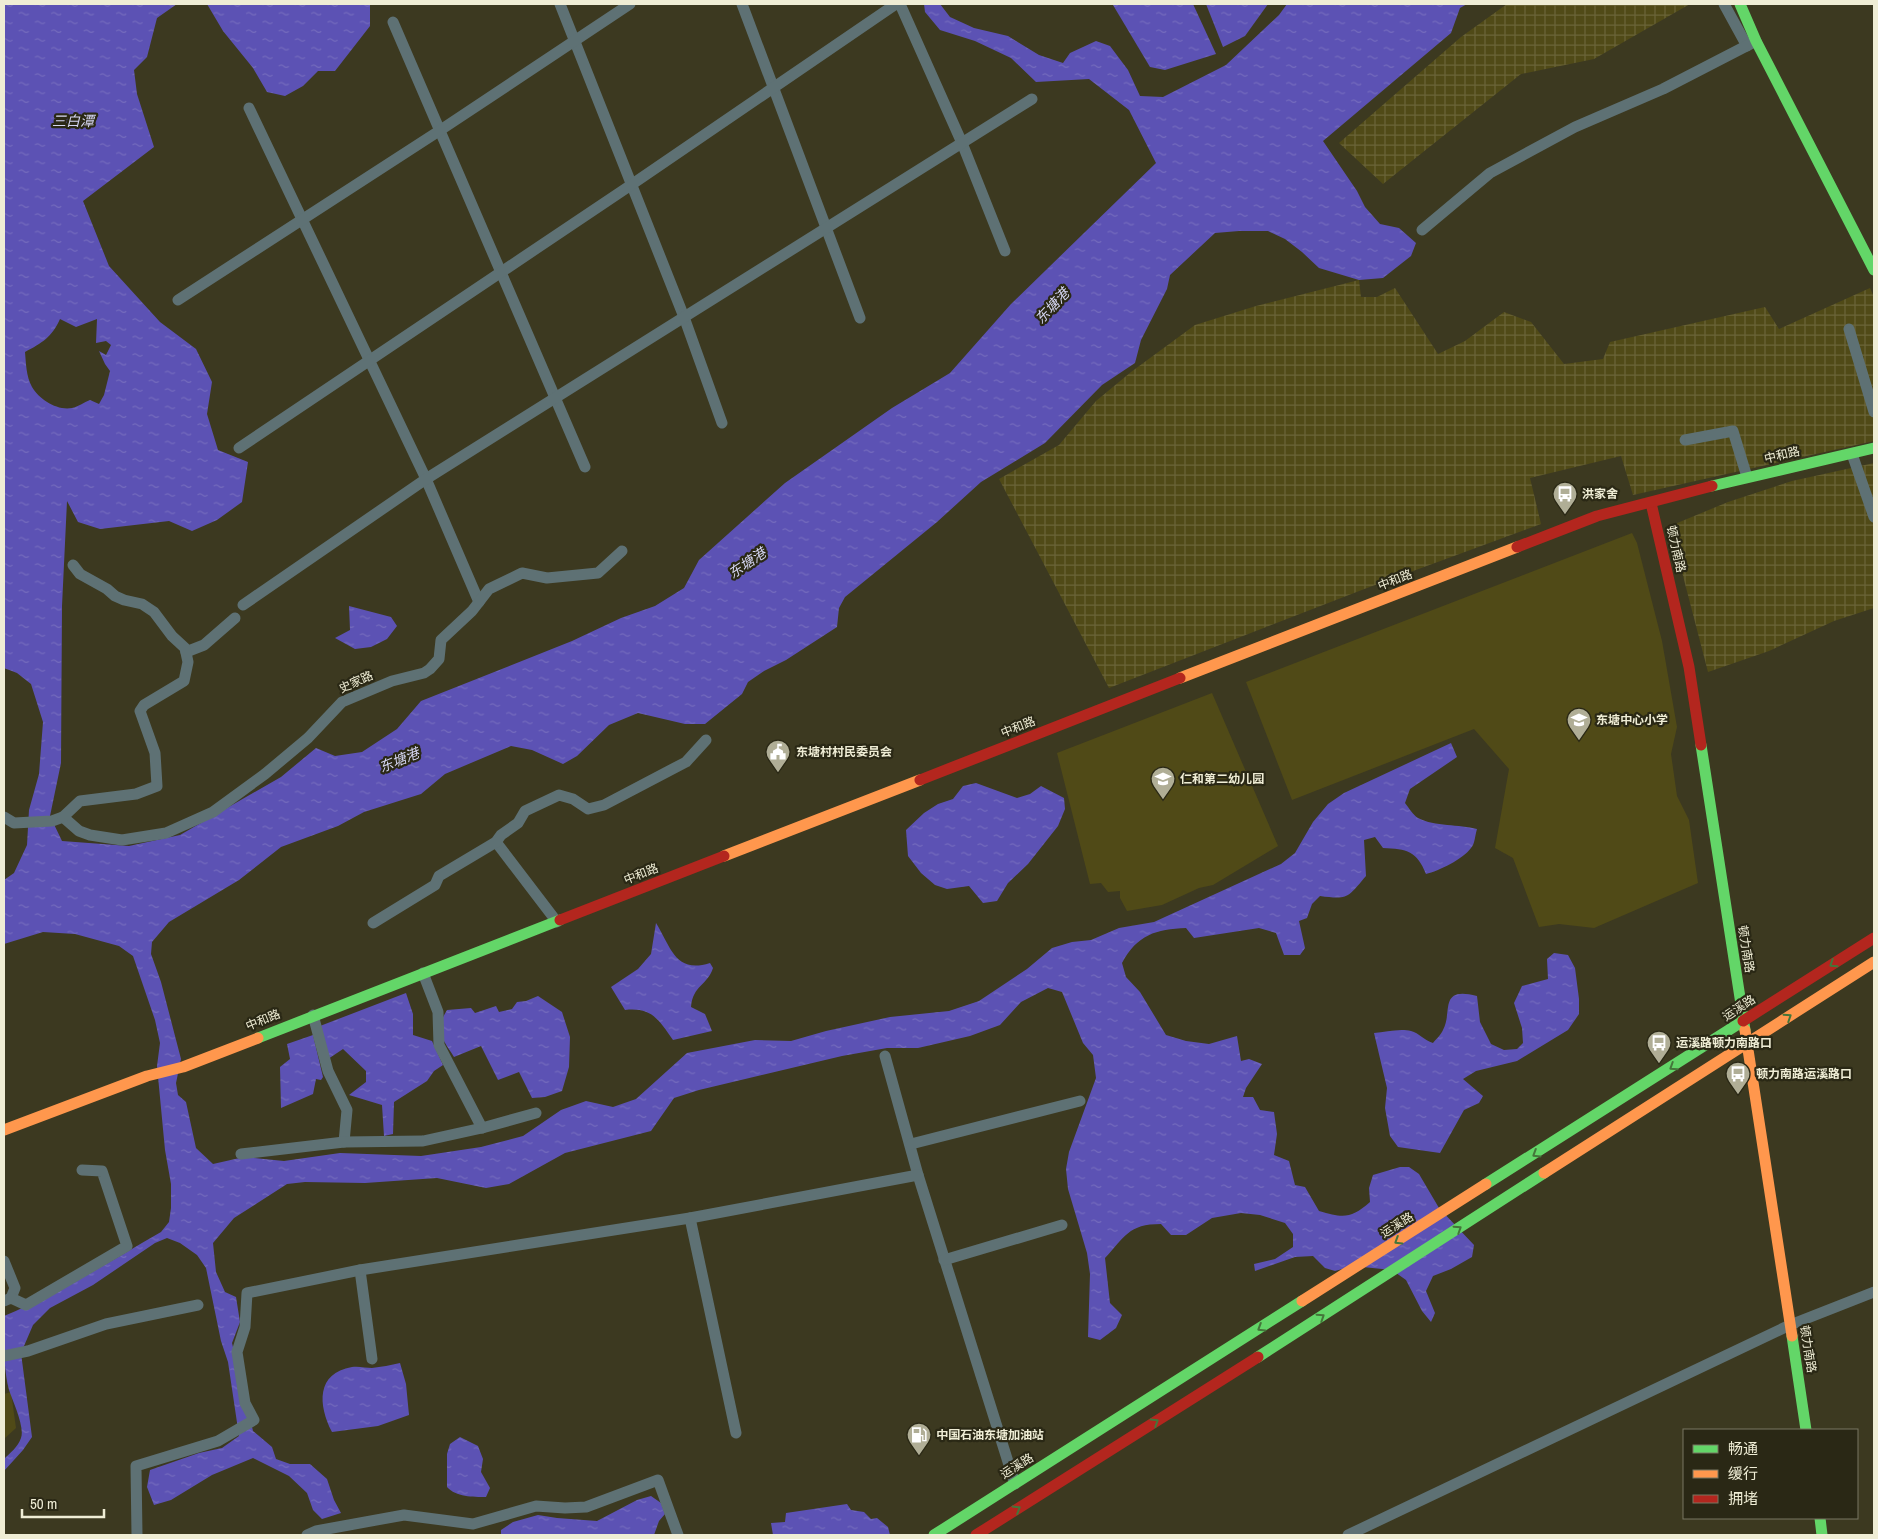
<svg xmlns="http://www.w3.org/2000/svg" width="1878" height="1539" font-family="'Archivo Narrow','Noto Sans SC',sans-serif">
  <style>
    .built { fill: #504a17 }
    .industrial { fill: url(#industrial-grid) }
    .water { fill: url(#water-ripples); fill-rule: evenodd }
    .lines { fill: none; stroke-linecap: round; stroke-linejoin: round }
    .street { stroke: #5e7174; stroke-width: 11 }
    .fast { stroke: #63d668; stroke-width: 11 }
    .slow { stroke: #ff974d; stroke-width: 11 }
    .jam { stroke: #b3261e; stroke-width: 11 }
    .oneway { stroke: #44763a }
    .labels { text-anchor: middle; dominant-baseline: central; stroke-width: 4.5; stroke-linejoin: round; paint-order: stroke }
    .street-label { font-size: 12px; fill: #efedd5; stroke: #2a2815 }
    .poi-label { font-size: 12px; font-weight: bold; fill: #efedd5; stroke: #2a2815; text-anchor: start }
    .water-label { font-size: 14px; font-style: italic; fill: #d4d5f1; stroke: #2a2815 }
  </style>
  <defs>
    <pattern id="industrial-grid" width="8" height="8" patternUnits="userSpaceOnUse" patternTransform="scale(1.25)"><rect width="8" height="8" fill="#504a17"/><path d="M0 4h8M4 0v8" fill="none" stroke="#6a6438"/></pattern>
    <pattern id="water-ripples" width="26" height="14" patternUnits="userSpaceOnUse" patternTransform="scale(1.25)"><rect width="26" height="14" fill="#5c52b4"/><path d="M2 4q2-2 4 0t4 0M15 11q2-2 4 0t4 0" fill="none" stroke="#746bbd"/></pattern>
  </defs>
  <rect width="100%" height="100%" fill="#3c3920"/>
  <!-- built -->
  <g class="built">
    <polygon points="1632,533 1637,543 1662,641 1677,727 1671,754 1677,796 1689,820 1698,883 1594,928 1559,924 1539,927 1513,858 1495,848 1509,769 1474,729 1292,800 1246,682"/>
    <polygon points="1212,693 1278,846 1213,885 1199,888 1162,905 1127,911 1120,898 1120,891 1108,892 1101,883 1090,884 1057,753"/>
    <polygon points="11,1392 16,1428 4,1439 4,1394"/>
  </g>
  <!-- industrial -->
  <g class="industrial">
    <polygon points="1507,4 1690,4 1594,59 1521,74 1383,184 1339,143 1461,37"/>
    <polygon points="1359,280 1361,297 1377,297 1395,288 1438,354 1465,341 1504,312 1531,322 1564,364 1603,359 1610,342 1765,307 1779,329 1870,288 1874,297 1874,441 1633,495 1621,456 1530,478 1541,524 1367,588 1109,688 999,479 1059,445 1096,401 1131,372 1195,325 1256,306"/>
    <polygon points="1874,463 1874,608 1834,621 1769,651 1708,672 1670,526 1728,502 1792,481"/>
  </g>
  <!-- water -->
  <g class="water">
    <path d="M4 4H177L157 18 147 57 134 70 137 94 154 147 83 201 109 266 160 322 196 349 212 382 207 414 218 450 248 462 242 502 217 520 192 531 169 521 100 529 78 522 67 501 62 606 61 763 50 816 62 841 129 846 180 835 281 777 316 748 335 756 362 752 397 729 421 701 572 641 621 618 655 606 684 588 699 560 785 483 892 408 950 373 1011 304 1156 163 1129 110 1089 79 1036 82 1011 58 975 41 940 30 925 12 924 4H940L950 17 974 28 1008 36 1039 55 1063 63 1070 53 1096 41 1110 46 1128 70 1140 96 1163 97 1226 65 1279 15 1287 4H1467L1460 8 1451 33 1323 141 1357 191 1365 207 1380 224 1399 228 1416 243 1411 256 1383 278 1359 280 1319 268 1302 252 1285 239 1268 231H1239L1215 233 1170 275 1167 289 1141 340 1135 363 1102 385 1045 443 981 482 937 522 845 597 839 608 837 627 786 660 764 671 748 682 742 694 705 724H685L638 713 609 725 577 756 563 764 532 750 511 746 445 774 421 794 364 812 338 826 281 847 239 880 169 922 152 942 151 954 161 982 181 1059 176 1083 178 1095 186 1102 196 1148 213 1164 244 1157 284 1161 340 1153 421 1156 481 1147 523 1136 561 1110 586 1101 613 1107 636 1099 687 1053 755 1040 791 1041 826 1031 890 1017 949 1011 979 1001 1027 969 1052 948 1072 942 1091 940 1119 928 1154 922 1281 864 1295 853 1313 822 1328 804 1344 793 1451 743 1457 757 1410 789 1405 803C1409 808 1413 815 1418 818 1435 827 1459 824 1477 829 1475 835 1475 844 1471 848 1463 859 1439 871 1426 874 1417 851 1407 849 1383 848L1375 837 1364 840 1366 876C1348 897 1349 900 1320 896L1312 904 1307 918 1299 921 1305 948 1300 955H1284L1276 933 1259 928 1194 938 1186 928C1156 929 1137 935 1122 963L1126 977 1140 992 1166 1035 1186 1041 1209 1044 1237 1036 1241 1061 1249 1059 1262 1064 1246 1088 1243 1097H1253L1260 1110 1274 1112 1277 1134 1274 1155 1289 1161 1295 1185 1305 1187 1319 1211C1343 1218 1351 1219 1370 1202L1369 1188 1373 1175 1400 1167H1409L1419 1174 1439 1208 1474 1245 1472 1257 1451 1269 1433 1276 1426 1291 1435 1313 1431 1322 1422 1311 1406 1280 1392 1270 1353 1266 1335 1271 1325 1268 1313 1256 1295 1257 1255 1271 1254 1264 1275 1259 1293 1247V1234L1285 1223 1260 1215 1241 1213 1212 1218 1186 1235H1171L1161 1224C1128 1224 1125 1237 1105 1258L1110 1303 1122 1315 1116 1328 1100 1340 1088 1337 1090 1274 1087 1253 1068 1189 1066 1169 1069 1152 1096 1078 1093 1055 1083 1043 1062 992 1048 988 1021 1002 1000 1025 970 1036 918 1048H887L842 1056 699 1090 674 1098 651 1131 565 1153 509 1184 486 1188 437 1178 365 1183 305 1182 287 1184 234 1218 213 1243 216 1272 225 1292 236 1297 240 1322 232 1343 253 1431 272 1447 276 1459 290 1464H310L327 1479 334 1500 341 1513 322 1519 313 1510 307 1493 289 1476 253 1458 212 1475 171 1500 154 1505 147 1487 150 1470 199 1453 222 1448 239 1436 228 1362 221 1341 206 1268 197 1255 180 1243 167 1238 155 1243 93 1285 50 1308 33 1325 21 1353 32 1437 23 1450 4 1471V1459C10 1453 18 1447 21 1438 25 1427 13 1402 9 1390 3 1367 4 1340 4 1316 59 1293 109 1262 161 1232L169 1222 171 1208V1184L165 1150 157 1066 160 1043 155 1020 133 956 119 946 75 934 43 932 4 944V880L14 873 27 845 29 810 39 774 43 722 31 684 17 673 4 668ZM60 319 76 327 97 319 96 343 106 341 111 345 106 355 99 351 105 364 110 371 104 395 99 404 90 400C84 402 78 407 72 408 57 411 39 399 32 387 26 376 26 363 25 352 42 343 52 337 60 319Z"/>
    <polygon points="207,4 370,4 370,26 335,71 318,71 303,86 285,96 267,92 253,68 223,31"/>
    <polygon points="1206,4 1268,4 1245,36 1223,47"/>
    <polygon points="1113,5 1193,4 1216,54 1165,70 1150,67"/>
    <polygon points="349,606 391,617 397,626 387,639 371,647 355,649 335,638 350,630"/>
    <polygon points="976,783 1017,798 1030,794 1041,786 1064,798 1065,809 1058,826 1028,864 1008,883 997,901 983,903 969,886 947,889 935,885 921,873 908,856 906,830 924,813 938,804 953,799 963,786"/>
    <path d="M656 923C671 947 675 974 710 963L713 968C707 986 693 985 691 1007L705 1014 712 1031 673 1040C659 1020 652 1007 625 1010L611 987 638 969 651 954Z"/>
    <path d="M1554 953 1568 955 1575 968 1579 999V1014L1568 1030 1517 1061 1476 1071 1463 1079 1483 1096 1479 1103 1464 1110 1440 1153 1398 1147 1390 1136 1385 1108 1387 1088 1374 1033C1386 1032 1400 1028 1411 1031 1419 1033 1424 1040 1433 1043 1436 1039 1441 1035 1443 1030 1453 1012 1438 986 1477 996L1480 1022 1491 1044 1504 1050 1517 1049 1523 1043 1522 1028 1514 1003 1522 986 1548 979 1547 959Z"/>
    <polygon points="406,993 413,1014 413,1035 432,1041 443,1065 434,1071 427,1081 394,1102 393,1134 384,1136 382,1105 349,1095 366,1082 366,1071 343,1049 328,1059 320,1026"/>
    <path d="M538 996 562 1012 570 1037 569 1067 562 1091 545 1097 532 1098 519 1072 498 1080 481 1046 454 1057C442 1038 434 1031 447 1010L471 1008 475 1013 496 1006 499 1012 512 1009 517 1002 526 1001Z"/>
    <polygon points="313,1035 323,1077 321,1080 316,1079 313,1094 281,1108 280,1067 290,1059 287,1044"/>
    <path d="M400 1363 406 1384 409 1415 378 1426 332 1432C318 1405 316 1373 352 1367 359 1366 366 1368 372 1368 381 1367 391 1365 400 1363Z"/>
    <path d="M460 1437 478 1446 483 1459 481 1472 490 1488 486 1497C473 1497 456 1497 447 1487V1454L450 1444Z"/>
    <polygon points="651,1496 661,1503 665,1514 659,1521 654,1535 501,1535 501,1530 513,1522 538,1515 557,1518 597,1521 637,1500"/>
    <polygon points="847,1504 851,1510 864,1512 871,1519 877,1518 888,1527 890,1535 773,1535 771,1523 785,1522 786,1513"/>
  </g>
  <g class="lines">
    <!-- street -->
    <g class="street">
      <polyline points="560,4 684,317 722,423"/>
      <polyline points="742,4 860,318"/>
      <polyline points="900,4 962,143 1005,251"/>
      <polyline points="1724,4 1747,46"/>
      <polyline points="393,22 585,467"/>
      <polyline points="249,108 426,479 479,602"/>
      <polyline points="1422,230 1490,173 1575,127 1663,89 1756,41"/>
      <polyline points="178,300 439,131 630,4"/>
      <polyline points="1849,329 1874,412"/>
      <polyline points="1685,440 1733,431 1747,477"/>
      <polyline points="239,448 631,185 896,4"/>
      <polyline points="1852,454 1874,517"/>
      <polyline points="243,605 426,479 1032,99"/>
      <polyline points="186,652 204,645 235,618"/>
      <polyline points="4,817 14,823 52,821 63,817 79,831 90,835 122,840 166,833 213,812 265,774 308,738 342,702 392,681 424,673 430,669 439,659 441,640 472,611 489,589 522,573 547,578 598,573 622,551"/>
      <polyline points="63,817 80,801 136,794 157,786 155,753 140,711 144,705 184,681 188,662 185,648 172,636 154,612 142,604 124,600 115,596 107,589 80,574 73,565"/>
      <polyline points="496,842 557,922"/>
      <polyline points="373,923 435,885 439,876 496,842 501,835 518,823 525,811 559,795 573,799 588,809 604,805 686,762 706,740"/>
      <polyline points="423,973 438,1012 439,1045 482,1128"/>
      <polyline points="313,1015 328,1071 347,1110 344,1142"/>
      <polyline points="885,1056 918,1175 1015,1484"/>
      <polyline points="911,1144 1080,1101"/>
      <polyline points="241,1154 344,1142 423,1141 482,1128 536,1113"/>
      <polyline points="690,1218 736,1433"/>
      <polyline points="944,1260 1062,1225"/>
      <polyline points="4,1261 15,1288 11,1298"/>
      <polyline points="360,1270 372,1359"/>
      <polyline points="4,1301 11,1298 26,1305 127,1246 102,1171 82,1170"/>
      <polyline points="4,1356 28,1351 106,1324 198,1305"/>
      <polyline points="137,1535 136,1466 218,1441 254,1420 245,1403 237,1352 245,1327 247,1293 360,1270 690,1218 918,1175"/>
      <polyline points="307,1535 316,1531 404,1515 473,1524 536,1506 565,1508 586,1507 658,1480 678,1535"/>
      <polyline points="1348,1535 1790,1325 1874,1292"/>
    </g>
    <!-- fast -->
    <g class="fast">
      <polyline points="1740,4 1756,41 1874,270"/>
      <polyline points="1712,486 1874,448"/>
      <polyline points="1701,745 1745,1030"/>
      <polyline points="258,1038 560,920"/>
      <polyline points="1486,1184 1743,1021"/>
      <polyline points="1792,1336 1806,1430"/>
      <polyline points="1258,1357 1544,1173"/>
      <polyline points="1820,1518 1822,1535"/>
      <polyline points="934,1535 1302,1301"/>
    </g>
    <!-- slow -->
    <g class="slow">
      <polyline points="1180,678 1517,547"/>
      <polyline points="724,856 920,780"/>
      <polyline points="1745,1030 1792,1336"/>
      <polyline points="4,1130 147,1076 183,1067 258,1038"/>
      <polyline points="1544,1173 1874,962"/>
      <polyline points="1302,1301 1486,1184"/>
    </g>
    <!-- jam -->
    <g class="jam">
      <polyline points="1651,503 1689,667 1701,745"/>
      <polyline points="1517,547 1597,516 1712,486"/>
      <polyline points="920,780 1180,678"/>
      <polyline points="560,920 724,856"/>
      <polyline points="1743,1021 1874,938"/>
      <polyline points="976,1535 1258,1357"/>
    </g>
  </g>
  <!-- one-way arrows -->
  <defs><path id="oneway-chevron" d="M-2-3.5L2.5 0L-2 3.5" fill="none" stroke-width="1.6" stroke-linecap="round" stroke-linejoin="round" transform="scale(1.25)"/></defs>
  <g class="oneway">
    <use href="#oneway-chevron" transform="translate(1833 964) rotate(147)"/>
    <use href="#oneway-chevron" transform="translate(1788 1017) rotate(-33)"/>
    <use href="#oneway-chevron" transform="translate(1673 1067) rotate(147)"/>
    <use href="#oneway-chevron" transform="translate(1536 1154) rotate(148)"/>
    <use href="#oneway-chevron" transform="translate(1458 1229) rotate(-33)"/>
    <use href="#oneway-chevron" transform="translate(1398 1241) rotate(148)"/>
    <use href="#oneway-chevron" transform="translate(1321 1317) rotate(-33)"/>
    <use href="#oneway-chevron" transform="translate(1261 1328) rotate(148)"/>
    <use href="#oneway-chevron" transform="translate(1155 1422) rotate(-32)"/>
    <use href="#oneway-chevron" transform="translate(1017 1509) rotate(-32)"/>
  </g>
  <!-- icons -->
  <defs>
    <symbol id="bus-pin" viewBox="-11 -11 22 30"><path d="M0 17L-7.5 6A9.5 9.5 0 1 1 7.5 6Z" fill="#b0ae96" stroke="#2a2815"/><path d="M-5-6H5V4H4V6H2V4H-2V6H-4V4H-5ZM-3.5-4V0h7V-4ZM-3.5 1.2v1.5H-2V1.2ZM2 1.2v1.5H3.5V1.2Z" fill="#fff"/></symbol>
    <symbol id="school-pin" viewBox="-11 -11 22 30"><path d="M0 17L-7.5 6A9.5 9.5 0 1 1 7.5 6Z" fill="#b0ae96" stroke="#2a2815"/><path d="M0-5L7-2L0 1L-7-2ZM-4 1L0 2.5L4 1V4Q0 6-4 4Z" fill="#fff"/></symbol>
    <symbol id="civic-pin" viewBox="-11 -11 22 30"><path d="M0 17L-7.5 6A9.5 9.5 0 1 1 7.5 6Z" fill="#b0ae96" stroke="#2a2815"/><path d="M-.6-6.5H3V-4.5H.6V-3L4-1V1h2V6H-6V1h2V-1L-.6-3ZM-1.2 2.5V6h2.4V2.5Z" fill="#fff"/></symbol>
    <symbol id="fuel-pin" viewBox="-11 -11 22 30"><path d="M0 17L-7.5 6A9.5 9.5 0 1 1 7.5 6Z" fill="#b0ae96" stroke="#2a2815"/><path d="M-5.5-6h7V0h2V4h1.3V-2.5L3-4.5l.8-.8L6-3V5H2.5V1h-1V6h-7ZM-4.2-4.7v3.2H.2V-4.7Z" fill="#fff"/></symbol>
  </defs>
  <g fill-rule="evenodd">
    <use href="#bus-pin" x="1551" y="480" width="28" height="38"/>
    <use href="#school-pin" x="1565" y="706" width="28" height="38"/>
    <use href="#civic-pin" x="764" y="738" width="28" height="38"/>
    <use href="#school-pin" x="1149" y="765" width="28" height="38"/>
    <use href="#bus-pin" x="1645" y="1029" width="28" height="38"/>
    <use href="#bus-pin" x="1724" y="1060" width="28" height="38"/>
    <use href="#fuel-pin" x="905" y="1421" width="28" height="38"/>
  </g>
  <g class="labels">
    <!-- street labels -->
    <g class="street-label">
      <text transform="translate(1782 455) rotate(-13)">中和路</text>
      <text transform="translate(1676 549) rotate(77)">顿力南路</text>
      <text transform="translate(1395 580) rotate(-21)">中和路</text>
      <text transform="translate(356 682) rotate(-24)">史家路</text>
      <text transform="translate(1018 727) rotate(-21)">中和路</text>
      <text transform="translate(641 874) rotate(-21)">中和路</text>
      <text transform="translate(1746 949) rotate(81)">顿力南路</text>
      <text transform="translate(1739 1008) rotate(-33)">运溪路</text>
      <text transform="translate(263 1020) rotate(-22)">中和路</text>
      <text transform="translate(1397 1225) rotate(-32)">运溪路</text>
      <text transform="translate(1808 1349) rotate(81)">顿力南路</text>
      <text transform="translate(1017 1466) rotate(-32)">运溪路</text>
    </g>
    <!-- poi labels -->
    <g class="poi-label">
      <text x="1582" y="494">洪家舍</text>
      <text x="1596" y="720">东塘中心小学</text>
      <text x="796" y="752">东塘村村民委员会</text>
      <text x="1180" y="779">仁和第二幼儿园</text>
      <text x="1676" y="1043">运溪路顿力南路口</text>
      <text x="1756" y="1074">顿力南路运溪路口</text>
      <text x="936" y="1435">中国石油东塘加油站</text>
    </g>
    <!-- water labels -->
    <g class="water-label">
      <text x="73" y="121">三白潭</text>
      <text transform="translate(1052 306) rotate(-47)">东塘港</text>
      <text transform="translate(747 563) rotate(-34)">东塘港</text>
      <text transform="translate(399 760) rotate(-22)">东塘港</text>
    </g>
  </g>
  <!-- border -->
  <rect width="1878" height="1539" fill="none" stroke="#efedd5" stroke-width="10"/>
  <!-- legend -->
  <rect x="1683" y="1429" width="175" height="90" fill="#2a2815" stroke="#797762"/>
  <rect x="1693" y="1445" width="25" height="8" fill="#63d668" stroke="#797762"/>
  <text x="1728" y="1454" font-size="15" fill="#efedd5">畅通</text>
  <rect x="1693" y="1470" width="25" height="8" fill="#ff974d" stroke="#797762"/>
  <text x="1728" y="1479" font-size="15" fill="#efedd5">缓行</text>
  <rect x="1693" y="1495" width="25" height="8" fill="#b3261e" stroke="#797762"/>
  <text x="1728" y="1504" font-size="15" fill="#efedd5">拥堵</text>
  <!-- scale -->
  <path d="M22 1509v8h82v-8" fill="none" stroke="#efedd5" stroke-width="2.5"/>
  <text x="30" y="1509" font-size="15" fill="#efedd5" stroke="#2a2815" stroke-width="4" paint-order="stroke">50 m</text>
</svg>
